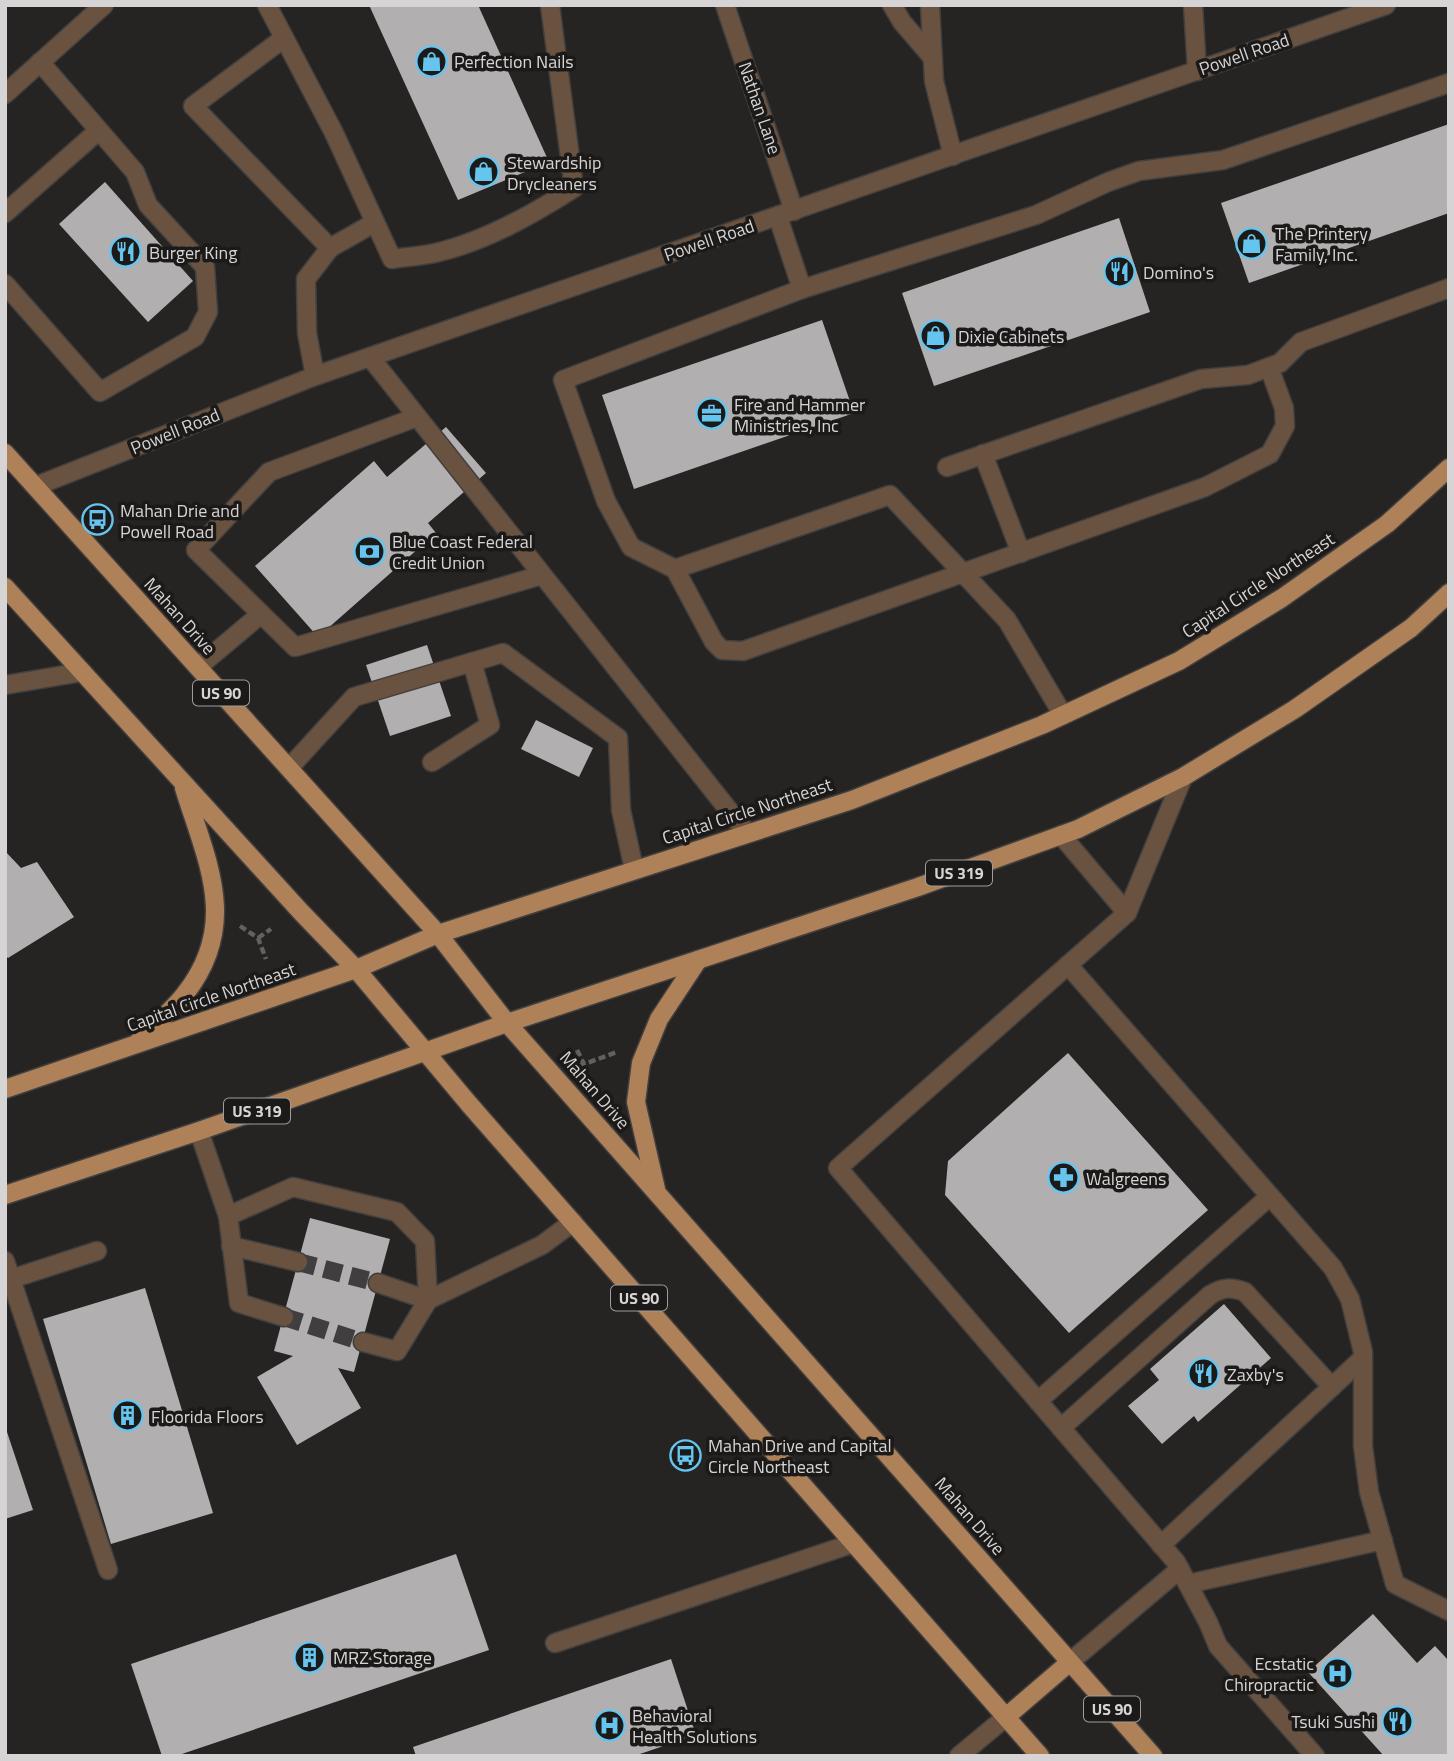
<svg xmlns="http://www.w3.org/2000/svg" width="1454" height="1761" font-family="'Titillium Web',sans-serif">
  <style>
    .building { fill: #b2afb0 }
    .lines { fill: none; stroke-linecap: round; stroke-linejoin: round }
    .minor-tunnel { stroke: #403e3e; stroke-width: 18; stroke-dasharray: 18 9; stroke-linecap: butt }
    .minor-casing { stroke: #423f3f; stroke-width: 21 }
    .major-casing { stroke: #423f3f; stroke-width: 21 }
    .path { stroke: #626060; stroke-width: 4.5; stroke-dasharray: 7 3.5; stroke-linecap: butt }
    .minor { stroke: #695340; stroke-width: 18 }
    .major { stroke: #ae8158; stroke-width: 18 }
    .labels { text-anchor: middle; dominant-baseline: central; stroke-width: 7; stroke-linejoin: round; paint-order: stroke }
    .shield { fill: #1c1a19; stroke: #9e9c9c; stroke-width: 2 }
    .shield-label { font-size: 16px; font-weight: bold; fill: #d6d4d4 }
    .street-label { font-size: 18px; fill: #d6d4d4; stroke: #1c1a19 }
    .poi-label { font-size: 18px; fill: #d6d4d4; stroke: #1c1a19; text-anchor: start }
  </style>
  <rect width="100%" height="100%" fill="#262323"/>
  <!-- building -->
  <g class="building">
    <polygon points="369,5 478,5 549,162 458,200"/>
    <polygon points="1449,124 1449,213 1249,283 1221,203"/>
    <polygon points="105,182 193,281 148,322 59,224"/>
    <polygon points="1119,218 1150,312 934,386 902,293"/>
    <polygon points="822,320 854,413 634,489 602,395"/>
    <polygon points="446,427 486,473 428,523 436,533 318,637 255,566 374,461 387,477"/>
    <polygon points="427,645 451,716 390,736 366,665"/>
    <polygon points="536,720 593,748 579,777 521,749"/>
    <polygon points="5,851 21,868 37,862 74,917 8,958 5,955"/>
    <polygon points="1068,1053 1208,1210 1069,1333 945,1195 948,1161"/>
    <polygon points="310,1218 390,1239 354,1372 338,1368 361,1408 297,1445 257,1377 293,1356 274,1351"/>
    <polygon points="145,1288 213,1513 111,1544 43,1319"/>
    <polygon points="1224,1304 1271,1358 1198,1422 1194,1416 1162,1444 1128,1406 1159,1380 1150,1369"/>
    <polygon points="5,1426 33,1510 5,1519"/>
    <polygon points="456,1554 489,1650 176,1756 162,1756 131,1664"/>
    <polygon points="1373,1614 1417,1663 1435,1646 1449,1661 1449,1756 1384,1756 1308,1672"/>
    <polygon points="671,1659 696,1735 634,1756 416,1756 413,1747"/>
  </g>
  <g class="lines">
    <!-- minor-tunnel -->
    <g class="minor-tunnel">
      <polyline points="298,1262 378,1283"/>
      <polyline points="284,1317 363,1342"/>
    </g>
    <defs>
      <g id="minor">
        <path d="M267 5 334 133 392 259C406 257 421 256 435 253 484 242 532 215 574 188L550 5"/>
        <polyline points="725,5 794,211"/>
        <polyline points="892,5 902,22 932,57"/>
        <polyline points="930,5 934,81 953,156"/>
        <polyline points="1193,5 1197,71"/>
        <polyline points="284,38 193,106 330,248"/>
        <polyline points="5,94 104,5"/>
        <polyline points="5,213 98,131"/>
        <polyline points="778,217 802,289"/>
        <polyline points="5,284 100,392 195,337 208,312 205,267 148,205 135,172 40,62"/>
        <polyline points="370,357 746,832"/>
        <polyline points="1269,367 1284,408 1285,426 1270,454 1205,487 743,651 722,650 714,642 675,569 631,547 606,501 563,380 802,289 1036,215 1108,182 1139,171 1223,160 1449,83"/>
        <polyline points="315,376 307,333 306,279 330,248 374,223"/>
        <polyline points="417,417 269,472 196,550 295,647 542,575"/>
        <polyline points="983,454 1021,553"/>
        <polyline points="947,467 1201,379 1248,375 1280,363 1301,342 1449,288"/>
        <polyline points="36,486 315,376 1386,5"/>
        <polyline points="675,569 890,495 1007,620 1063,715"/>
        <polyline points="198,667 261,614"/>
        <polyline points="5,685 82,672"/>
        <polyline points="432,762 490,725 472,662"/>
        <polyline points="289,768 354,697 503,653 618,738 621,810 634,869"/>
        <polyline points="1183,777 1127,913 838,1168 1176,1562 1208,1622 1218,1646 1315,1756"/>
        <polyline points="1061,835 1127,913"/>
        <polyline points="1068,965 1333,1268 1350,1299 1363,1352 1363,1446 1369,1492 1395,1584 1449,1611"/>
        <polyline points="199,1131 228,1216 239,1303 284,1317"/>
        <polyline points="228,1216 293,1187 397,1212 425,1241 428,1300 542,1245 573,1222"/>
        <polyline points="231,1246 298,1262"/>
        <polyline points="5,1261 108,1570"/>
        <polyline points="5,1281 97,1251"/>
        <polyline points="363,1342 397,1351 428,1300 378,1283"/>
        <polyline points="1038,1401 1270,1196"/>
        <path d="M1061 1428 1210 1295C1223 1287 1231 1287 1245 1292L1332 1387"/>
        <polyline points="1161,1545 1363,1358"/>
        <polyline points="1188,1584 1383,1540"/>
        <polyline points="555,1643 854,1543"/>
        <polyline points="1070,1662 1180,1569"/>
        <polyline points="959,1756 1006,1717"/>
      </g>
      <g id="major">
        <polyline points="5,453 438,934 507,1023 1153,1756"/>
        <polyline points="5,587 301,912 356,969 469,1104 1040,1756"/>
        <path d="M139 1041C154 1025 172 1011 185 994 240 924 207 862 184 788"/>
        <polyline points="5,1089 356,969 438,934 852,800 1042,725 1179,661 1282,598 1387,524 1449,468"/>
        <polyline points="656,1189 636,1102 641,1063 659,1019 698,960"/>
        <polyline points="5,1195 199,1131 507,1023 918,887 1078,829 1183,777 1295,709 1411,628 1449,593"/>
        <polyline points="1006,1717 1070,1662"/>
      </g>
    </defs>
    <!-- minor casing -->
    <use href="#minor" class="minor-casing"/>
    <!-- major casing -->
    <use href="#major" class="major-casing"/>
    <!-- path -->
    <g class="path">
      <polyline points="240,926 258,938 266,959"/>
      <polyline points="258,938 271,929"/>
      <polyline points="577,1050 584,1064"/>
      <polyline points="579,1066 617,1052"/>
    </g>
    <!-- minor -->
    <use href="#minor" class="minor"/>
    <!-- major -->
    <use href="#major" class="major"/>
  </g>
  <!-- icons -->
  <defs>
    <symbol id="shop-ring" viewBox="-11 -11 22 22"><circle r="9.5" fill="#1c1a19" stroke="#65c5ef" stroke-width="1.5"/><path d="M-5-2.5h2.3a2.7 3.5 0 0 1 5.4 0H5L5.5 6h-11ZM-1.5-2.5h3a1.5 2.3 0 0 0-3 0Z" fill="#65c5ef"/></symbol>
    <symbol id="restaurant-ring" viewBox="-11 -11 22 22"><circle r="9.5" fill="#1c1a19" stroke="#65c5ef" stroke-width="1.5"/><path d="M-5-6h1v4h1v-4h1v4h1v-4h1v5L-1.5 .5V6h-2V.5L-5-1ZM5-6V6H3V1.5H1.5Q1.5-4 5-6Z" fill="#65c5ef"/></symbol>
    <symbol id="office-ring" viewBox="-11 -11 22 22"><circle r="9.5" fill="#1c1a19" stroke="#65c5ef" stroke-width="1.5"/><path d="M-6-3h4V-5.5h4V-3h4V5H-6ZM-1-4.5V-3h2v-1.5ZM-6 0V1H6V0Z" fill="#65c5ef"/></symbol>
    <symbol id="bus-ring" viewBox="-11 -11 22 22"><circle r="9.5" fill="#1c1a19" stroke="#65c5ef" stroke-width="1.5"/><path d="M-5-6H5V4H4V6H2V4H-2V6H-4V4H-5ZM-3.5-4V0h7V-4ZM-3.5 1.2v1.5H-2V1.2ZM2 1.2v1.5H3.5V1.2Z" fill="#65c5ef"/></symbol>
    <symbol id="bank-ring" viewBox="-11 -11 22 22"><circle r="9.5" fill="#1c1a19" stroke="#65c5ef" stroke-width="1.5"/><path d="M-6-4H6V4H-6ZM0-2.3a2.3 2.3 0 1 0 0 4.6a2.3 2.3 0 1 0 0-4.6Z" fill="#65c5ef"/></symbol>
    <symbol id="pharmacy-ring" viewBox="-11 -11 22 22"><circle r="9.5" fill="#1c1a19" stroke="#65c5ef" stroke-width="1.5"/><path d="M-2-6h4v4h4v4h-4v4h-4v-4h-4v-4h4Z" fill="#65c5ef"/></symbol>
    <symbol id="building-ring" viewBox="-11 -11 22 22"><circle r="9.5" fill="#1c1a19" stroke="#65c5ef" stroke-width="1.5"/><path d="M-4-6H4V6H1V3H-1V6H-4ZM-2.5-4.3h1.7v1.8h-1.7ZM.8-4.3h1.7v1.8H.8ZM-2.5-1h1.7V.8h-1.7ZM.8-1h1.7V.8H.8Z" fill="#65c5ef"/></symbol>
    <symbol id="hospital-ring" viewBox="-11 -11 22 22"><circle r="9.5" fill="#1c1a19" stroke="#65c5ef" stroke-width="1.5"/><path d="M-5-5h3v3.5h4V-5h3V5h-3V1.5h-4V5h-3Z" fill="#65c5ef"/></symbol>
  </defs>
  <g fill-rule="evenodd">
    <use href="#shop-ring" x="414" y="44" width="35" height="35"/>
    <use href="#shop-ring" x="466" y="154" width="35" height="35"/>
    <use href="#shop-ring" x="1234" y="226" width="35" height="35"/>
    <use href="#restaurant-ring" x="108" y="234" width="35" height="35"/>
    <use href="#restaurant-ring" x="1102" y="254" width="35" height="35"/>
    <use href="#shop-ring" x="918" y="318" width="35" height="35"/>
    <use href="#office-ring" x="694" y="396" width="35" height="35"/>
    <use href="#bus-ring" x="80" y="502" width="35" height="35"/>
    <use href="#bank-ring" x="352" y="534" width="35" height="35"/>
    <use href="#pharmacy-ring" x="1046" y="1160" width="35" height="35"/>
    <use href="#restaurant-ring" x="1186" y="1356" width="35" height="35"/>
    <use href="#building-ring" x="110" y="1398" width="35" height="35"/>
    <use href="#bus-ring" x="668" y="1438" width="35" height="35"/>
    <use href="#building-ring" x="292" y="1640" width="35" height="35"/>
    <use href="#hospital-ring" x="1320" y="1656" width="35" height="35"/>
    <use href="#restaurant-ring" x="1380" y="1704" width="35" height="35"/>
    <use href="#hospital-ring" x="592" y="1708" width="35" height="35"/>
  </g>
  <g class="labels">
    <!-- shield labels -->
    <g class="shield">
      <rect x="193" y="680.5" width="56" height="25" rx="5"/>
      <rect x="926" y="860.5" width="66" height="25" rx="5"/>
      <rect x="224" y="1098.5" width="66" height="25" rx="5"/>
      <rect x="611" y="1285.5" width="56" height="25" rx="5"/>
      <rect x="1084" y="1696.5" width="56" height="25" rx="5"/>
    </g>
    <g class="shield-label">
      <text x="221" y="693">US 90</text>
      <text x="959" y="873">US 319</text>
      <text x="257" y="1111">US 319</text>
      <text x="639" y="1298">US 90</text>
      <text x="1112" y="1709">US 90</text>
    </g>
    <!-- street labels -->
    <g class="street-label">
      <text transform="translate(1244 54) rotate(-19)">Powell Road</text>
      <text transform="translate(760 108) rotate(71)">Nathan Lane</text>
      <text transform="translate(709 240) rotate(-19)">Powell Road</text>
      <text transform="translate(175 431) rotate(-22)">Powell Road</text>
      <text transform="translate(1258 585) rotate(-33)">Capital Circle Northeast</text>
      <text transform="translate(180 616) rotate(48)">Mahan Drive</text>
      <text transform="translate(747 811) rotate(-18)">Capital Circle Northeast</text>
      <text transform="translate(211 997) rotate(-19)">Capital Circle Northeast</text>
      <text transform="translate(595 1090) rotate(49)">Mahan Drive</text>
      <text transform="translate(970 1516) rotate(49)">Mahan Drive</text>
    </g>
    <!-- poi labels -->
    <g class="poi-label">
      <text x="454" y="61">Perfection Nails</text>
      <text x="507" y="162">Stewardship<tspan x="507" dy="21">Drycleaners</tspan></text>
      <text x="1275" y="233">The Printery<tspan x="1275" dy="21">Family, Inc.</tspan></text>
      <text x="149" y="252">Burger King</text>
      <text x="1143" y="272">Domino's</text>
      <text x="958" y="336">Dixie Cabinets</text>
      <text x="734" y="404">Fire and Hammer<tspan x="734" dy="21">Ministries, Inc</tspan></text>
      <text x="120" y="510">Mahan Drie and<tspan x="120" dy="21">Powell Road</tspan></text>
      <text x="392" y="541">Blue Coast Federal<tspan x="392" dy="21">Credit Union</tspan></text>
      <text x="1086" y="1178">Walgreens</text>
      <text x="1227" y="1374">Zaxby's</text>
      <text x="151" y="1416">Floorida Floors</text>
      <text x="708" y="1445">Mahan Drive and Capital<tspan x="708" dy="21">Circle Northeast</tspan></text>
      <text x="333" y="1657">MRZ Storage</text>
      <text x="1314" y="1663" text-anchor="end">Ecstatic<tspan x="1314" dy="21">Chiropractic</tspan></text>
      <text x="632" y="1715">Behavioral<tspan x="632" dy="21">Health Solutions</tspan></text>
      <text x="1375" y="1721" text-anchor="end">Tsuki Sushi</text>
    </g>
  </g>
  <!-- border -->
  <rect width="1454" height="1761" fill="none" stroke="#d6d4d4" stroke-width="14"/>
</svg>
